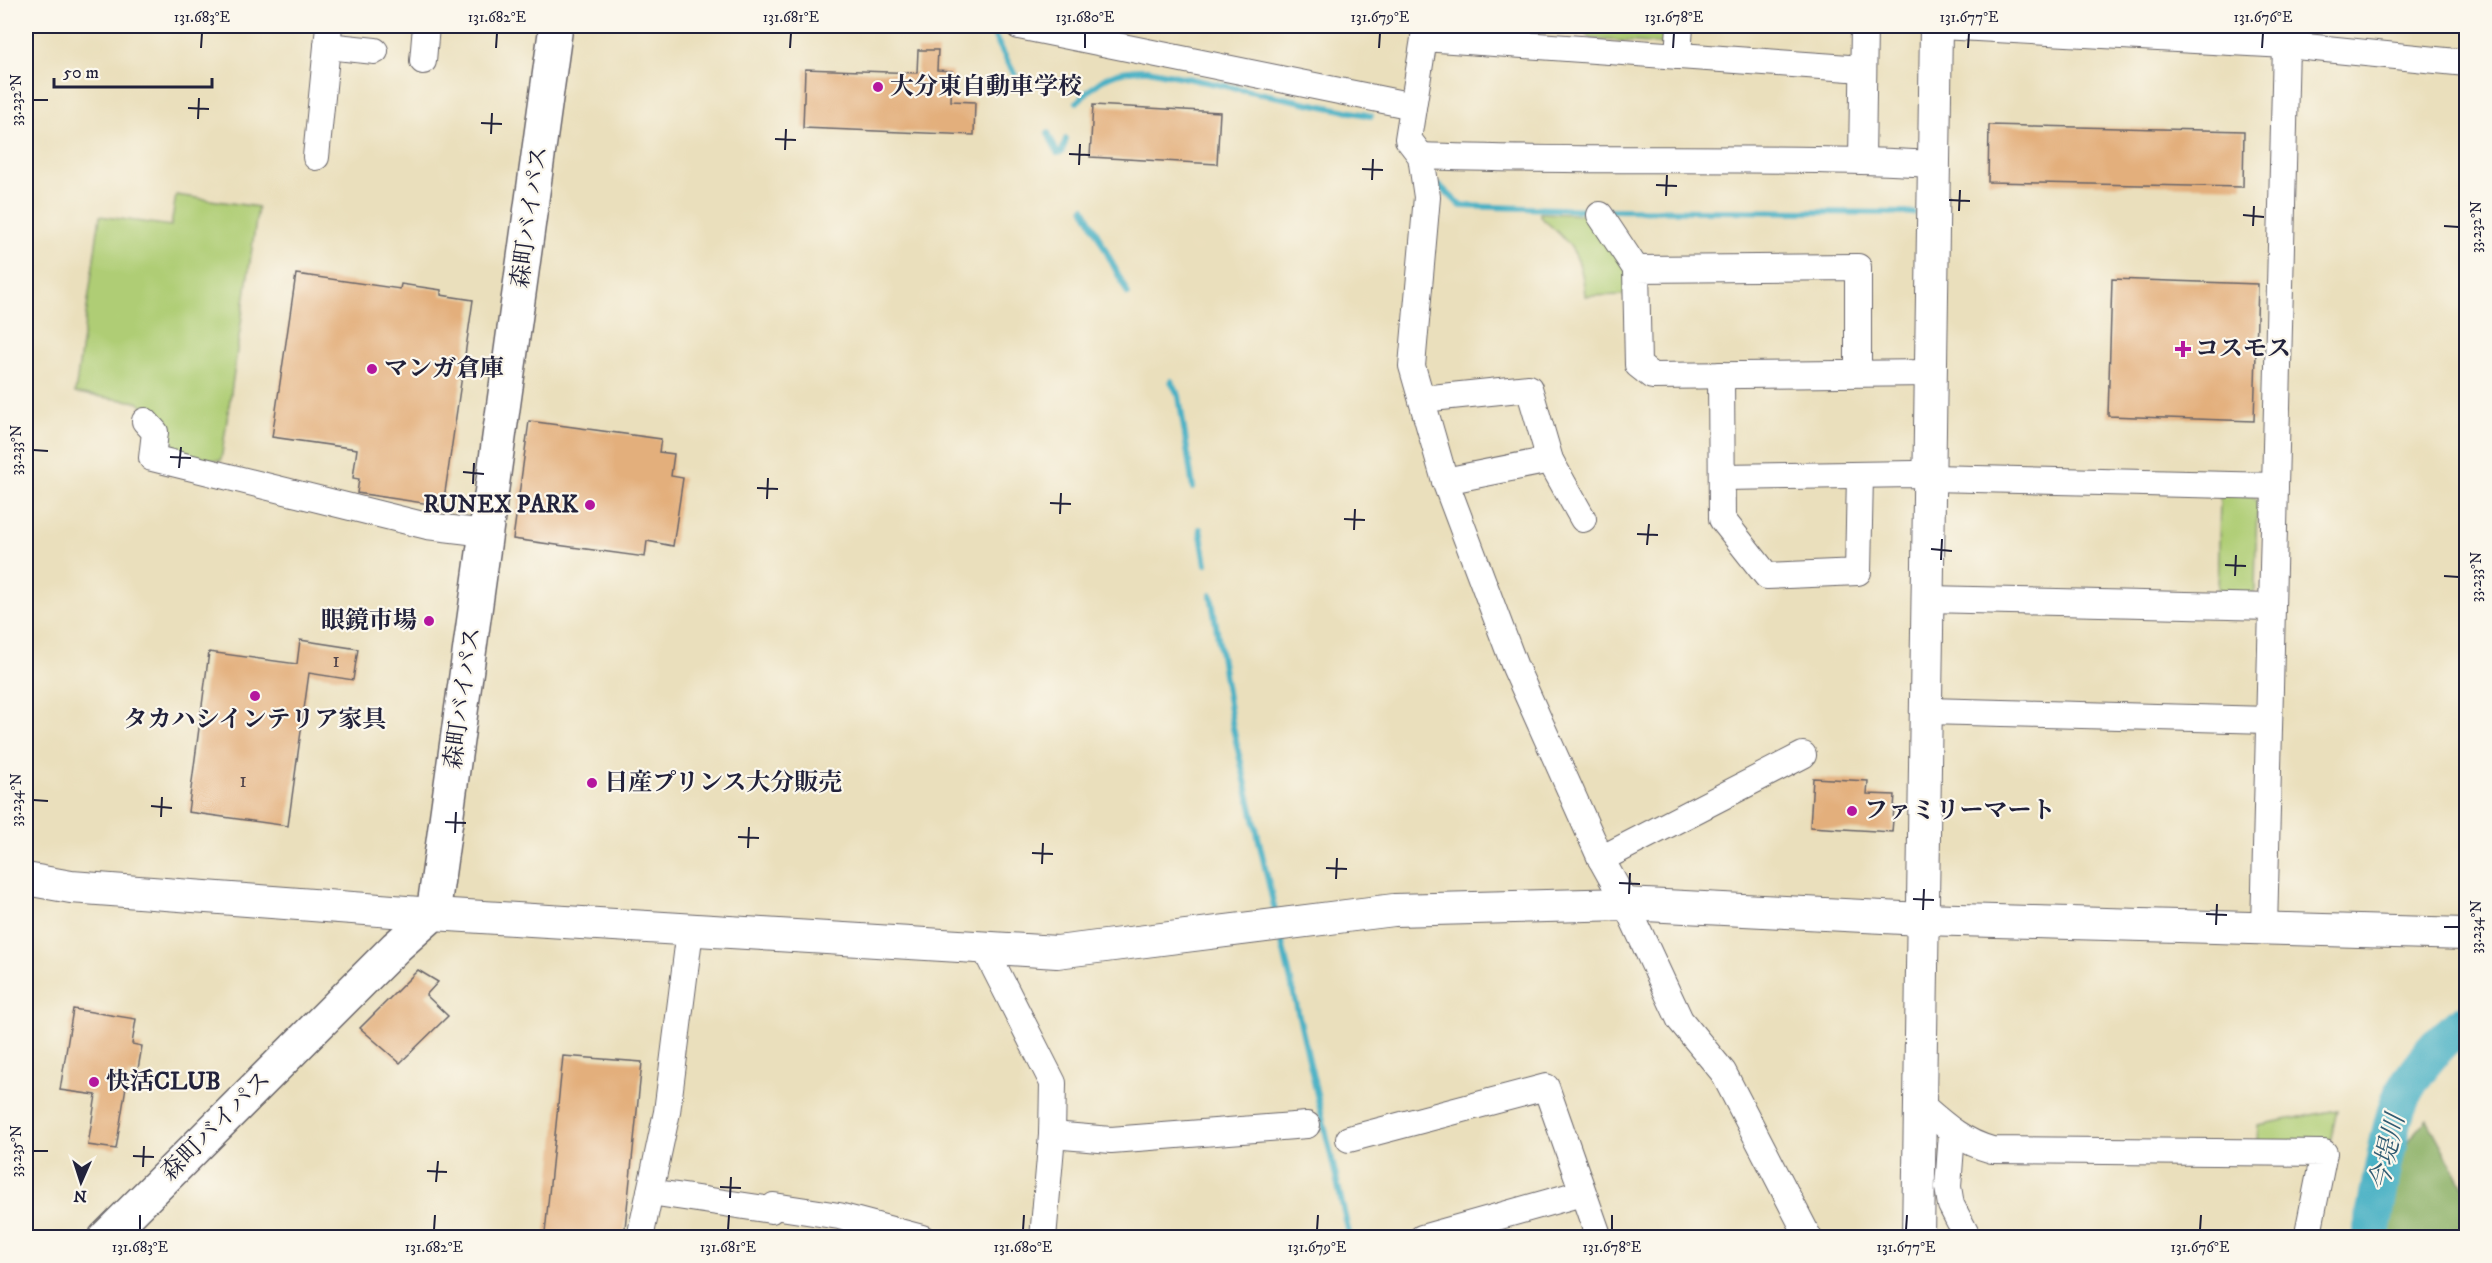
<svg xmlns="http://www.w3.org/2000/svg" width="2492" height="1263" font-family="'IM FELL DW Pica','Noto Serif JP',serif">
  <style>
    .green { fill: #afcd74; stroke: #687858; stroke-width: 1.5 }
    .forest { fill: #8bb066; stroke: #566950; stroke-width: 1.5 }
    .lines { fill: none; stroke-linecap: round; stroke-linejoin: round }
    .stream { stroke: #46b0c4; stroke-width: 6 }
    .river { stroke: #46b0c4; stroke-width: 38 }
    .building { fill: #e3af7b }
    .minor-casing { stroke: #686468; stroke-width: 28 }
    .tertiary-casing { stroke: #686468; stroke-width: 34 }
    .secondary-casing { stroke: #686468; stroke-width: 36 }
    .minor { stroke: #fff; stroke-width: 26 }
    .tertiary { stroke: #fff; stroke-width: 32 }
    .secondary { stroke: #fff; stroke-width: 33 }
    .ticks { fill: none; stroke: #22223b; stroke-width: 2 }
    .poi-dot { fill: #b5179e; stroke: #fbf7ec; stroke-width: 2 }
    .labels { text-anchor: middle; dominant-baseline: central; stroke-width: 4.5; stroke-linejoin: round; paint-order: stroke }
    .number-label { font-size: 21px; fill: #52454b }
    .poi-label { font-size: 24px; font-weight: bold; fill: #22223b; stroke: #fbf7ec; text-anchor: start }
    .street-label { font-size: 24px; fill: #22223b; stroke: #fbf7ec }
    .water-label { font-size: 26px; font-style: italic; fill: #305b72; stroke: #fbf7ec }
    .neatline { fill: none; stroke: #22223b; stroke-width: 2 }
    .ticks-label { font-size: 15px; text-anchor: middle; fill: #22223b }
  </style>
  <rect width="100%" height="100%" fill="#fbf7ec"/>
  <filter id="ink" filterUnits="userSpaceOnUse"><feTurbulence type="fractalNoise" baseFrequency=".0167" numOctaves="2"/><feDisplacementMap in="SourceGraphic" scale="12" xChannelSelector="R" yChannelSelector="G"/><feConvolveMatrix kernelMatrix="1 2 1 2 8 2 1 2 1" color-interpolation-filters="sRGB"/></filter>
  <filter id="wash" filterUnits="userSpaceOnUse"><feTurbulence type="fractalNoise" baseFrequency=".008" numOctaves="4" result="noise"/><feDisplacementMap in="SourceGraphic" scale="24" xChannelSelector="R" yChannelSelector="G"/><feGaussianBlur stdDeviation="1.35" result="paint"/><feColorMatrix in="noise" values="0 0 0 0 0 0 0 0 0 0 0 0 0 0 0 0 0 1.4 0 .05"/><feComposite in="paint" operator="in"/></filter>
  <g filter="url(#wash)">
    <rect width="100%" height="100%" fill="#eadfbc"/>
    <!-- green -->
    <g class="green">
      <polygon points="1584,26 1673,26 1666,44 1591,39 1583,32"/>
      <polygon points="176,195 258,207 221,461 177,454 163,422 137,402 75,393 100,216 171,226"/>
      <path d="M1540 213 1591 215 1627 269V295L1585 296C1582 255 1571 242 1540 217Z"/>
      <polygon points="2220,494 2250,495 2257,501 2255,590 2248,597 2218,597"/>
      <polygon points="2337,1110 2329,1147 2257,1145 2258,1125"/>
    </g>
    <!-- forest -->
    <polygon class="forest" points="2427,1119 2466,1192 2466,1237 2381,1237 2400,1151"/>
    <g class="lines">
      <!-- stream -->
      <g class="stream">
        <polyline points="996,26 995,37 1022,89"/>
        <path d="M1077 102C1101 78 1113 69 1148 70L1371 116"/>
        <polyline points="1048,133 1057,153 1062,152 1066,139"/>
        <polyline points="1440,186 1461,206 1593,210"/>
        <polyline points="1084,208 1128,294"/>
        <polyline points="1605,210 1913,213"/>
        <polyline points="1171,381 1179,396 1193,488"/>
        <polyline points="1200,529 1206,564"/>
        <polyline points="1211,595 1233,728 1276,915"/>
        <polyline points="1280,934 1350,1238"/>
      </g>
      <!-- river -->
      <path class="river" d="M2370 1238C2379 1196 2384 1152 2396 1111 2404 1082 2440 1037 2466 1023"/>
    </g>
    <g id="blocks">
      <!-- building -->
      <g class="building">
        <polygon points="918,50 938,50 937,70 952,71 951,101 975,102 974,135 803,128 805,69 917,73"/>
        <polygon points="1093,105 1220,112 1217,164 1090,157"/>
        <polygon points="1989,125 2244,131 2243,187 1988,182"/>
        <polygon points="296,274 400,289 401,284 441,290 441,295 473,300 443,506 357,493 359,479 353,478 357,449 272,437"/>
        <polygon points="2112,279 2258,284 2254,421 2108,416"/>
        <polygon points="529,421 661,439 659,452 674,454 671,476 683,478 673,546 647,541 645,557 513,539"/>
        <polygon points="300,640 358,649 353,680 309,673 288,826 188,812 209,652 297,664"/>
        <polygon points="1813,778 1868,781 1867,794 1895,795 1892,832 1810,827"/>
        <polygon points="418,970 438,982 426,995 448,1016 400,1063 360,1028"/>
        <polygon points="73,1009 136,1019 132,1044 142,1046 137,1075 128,1074 116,1149 88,1145 96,1095 60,1090"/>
        <polygon points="563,1056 642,1062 624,1238 579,1238 545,1233"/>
      </g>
    </g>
  </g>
  <g filter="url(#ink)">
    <use href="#blocks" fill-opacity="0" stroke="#686468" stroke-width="1.5"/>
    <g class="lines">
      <defs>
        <g id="minor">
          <polyline points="1019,26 1413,106"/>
          <polyline points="1426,26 1408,139 1421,156 1427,197 1412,366 1445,481 1515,667 1601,859 1626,904 1680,1020 1723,1072 1809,1238"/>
          <polyline points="1940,26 2286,45 2466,63"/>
          <polyline points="1424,38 1863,69"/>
          <polyline points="327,46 375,51"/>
          <polyline points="1678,56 1680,26"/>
          <polyline points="423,61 426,26"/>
          <path d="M1421 156C1592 163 1763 155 1934 164"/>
          <polyline points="316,157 329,26"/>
          <polyline points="1862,160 1864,26"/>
          <polyline points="1600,215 1636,269"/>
          <polyline points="1858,374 1858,267 1636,269 1638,365 1652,376 1932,373"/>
          <polyline points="1721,375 1722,519 1767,576 1858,572 1860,475"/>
          <polyline points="1422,399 1529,388 1550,460 1583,519"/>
          <polyline points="145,421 155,432 152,458 427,526 486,533"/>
          <polyline points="1722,477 1914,474 1931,478 2275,486"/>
          <polyline points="1445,481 1550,460"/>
          <polyline points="1928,599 2272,607"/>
          <polyline points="1927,711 2269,720"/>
          <polyline points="1601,859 1803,755"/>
          <polyline points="2264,929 2286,45"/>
          <polyline points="984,947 1053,1083 1052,1135 1043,1238"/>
          <path d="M1920 1104C1943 1124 1962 1142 1992 1150L2324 1153 2307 1238"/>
          <polyline points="1952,1133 1948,1187 1951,1205 1968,1238"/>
          <polyline points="1052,1135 1111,1140 1307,1125"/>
          <polyline points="1349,1139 1546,1087 1599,1238"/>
          <polyline points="650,1192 771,1210 774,1206 839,1216 922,1238"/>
          <polyline points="640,1238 667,1112 690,930"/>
          <polyline points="1422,1238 1582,1193"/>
        </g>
        <g id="tertiary">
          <polyline points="26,879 71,887 433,914 1057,952 1394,910 1626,904 1922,919 2466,934"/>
          <polyline points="1918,1238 1936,26"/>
        </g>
        <polyline id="secondary" points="105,1238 396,947 433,914 556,26"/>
      </defs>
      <!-- minor casing -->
      <use href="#minor" class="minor-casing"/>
      <!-- tertiary casing -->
      <use href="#tertiary" class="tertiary-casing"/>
      <!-- secondary casing -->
      <use href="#secondary" class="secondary-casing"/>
      <!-- minor -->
      <use href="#minor" class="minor"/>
      <!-- tertiary -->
      <use href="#tertiary" class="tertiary"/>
      <!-- secondary -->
      <use href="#secondary" class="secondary"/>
    </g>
  </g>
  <!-- ticks -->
  <path class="ticks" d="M201 48 202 33M496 48 497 33M790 48 791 33M1085 48V33M1379 48 1380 33M1673 48 1674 33M1968 48 1969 33M2262 48 2263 33M33 100H48M188 108 209 109M198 119 199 98M481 123 502 124M491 134 492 113M775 139 796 140M785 150 786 129M1069 154 1090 155M1079 165 1080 144M1362 169 1383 170M1372 180 1373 159M1656 185 1677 186M1666 196 1667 175M1949 200 1970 201M1959 211 1960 190M2243 215 2264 217M2253 226 2254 206M2444 226 2459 227M33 450 48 451M170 457 191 458M179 468 181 447M463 472 484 474M473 484 474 463M757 488 778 489M767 499 768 478M1050 503 1071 504M1060 514 1061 493M1344 519 1365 520M1354 530 1355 509M1637 534 1658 535M1647 545 1649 524M1931 549 1952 551M1941 560 1942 539M2225 565 2246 566M2235 576 2236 555M2444 576 2459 577M33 800 48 801M151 806 172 808M161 817 162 797M445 822 466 823M455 833 456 812M738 837 759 838M748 848 749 827M1032 853 1053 854M1042 864 1043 843M1326 868 1347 869M1336 879 1337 858M1619 883 1640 884M1629 894 1630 873M1913 899 1934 900M1923 910 1924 889M2206 914 2227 915M2216 925 2217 904M2444 927H2459M33 1151H48M133 1156 154 1157M143 1167 144 1146M427 1171 447 1172M436 1182 438 1161M720 1187 741 1188M730 1198 731 1177M140 1230V1215M434 1230 435 1215M728 1230 729 1215M1023 1230 1024 1215M1317 1230 1318 1215M1612 1230V1215M1906 1230 1907 1215M2200 1230 2201 1215"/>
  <!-- markers -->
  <g class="poi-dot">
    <circle cx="878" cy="87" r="6"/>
    <path d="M2180 340h6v6h6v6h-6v6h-6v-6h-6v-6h6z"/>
    <circle cx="372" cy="369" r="6"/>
    <circle cx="590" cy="505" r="6"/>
    <circle cx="429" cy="621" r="6"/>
    <circle cx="255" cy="696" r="6"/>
    <circle cx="592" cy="783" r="6"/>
    <circle cx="1852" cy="811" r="6"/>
    <circle cx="94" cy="1082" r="6"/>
  </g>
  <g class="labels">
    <!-- number labels -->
    <g class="number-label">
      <text x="336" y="661">1</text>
      <text x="243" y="781">1</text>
    </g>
    <!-- poi labels -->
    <g class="poi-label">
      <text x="890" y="87">大分東自動車学校</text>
      <text x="2195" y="349">コスモス</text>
      <text x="384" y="369">マンガ倉庫</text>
      <text x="578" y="505" text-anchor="end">RUNEX PARK</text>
      <text x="417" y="621" text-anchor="end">眼鏡市場</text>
      <text x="255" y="720" text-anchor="middle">タカハシインテリア家具</text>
      <text x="604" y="783">日産プリンス大分販売</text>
      <text x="1864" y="811">ファミリーマート</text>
      <text x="106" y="1082">快活CLUB</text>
    </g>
    <!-- street labels -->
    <g class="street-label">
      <text transform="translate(530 217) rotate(-82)">森町バイパス</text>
      <text transform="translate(463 698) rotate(-82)">森町バイパス</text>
      <text transform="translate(216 1126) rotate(-45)">森町バイパス</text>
    </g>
    <!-- water labels -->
    <g class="water-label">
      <text transform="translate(2388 1153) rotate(-77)">今堤川</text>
    </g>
  </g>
  <!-- margin -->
  <rect width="2492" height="1263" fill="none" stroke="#fbf7ec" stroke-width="66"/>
  <!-- north arrow -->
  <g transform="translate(81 1182) rotate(183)" stroke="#fbf7ec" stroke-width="4.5" paint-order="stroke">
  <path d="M0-4.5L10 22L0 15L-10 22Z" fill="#22223b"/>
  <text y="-9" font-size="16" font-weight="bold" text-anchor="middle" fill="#22223b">N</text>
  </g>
  <!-- scale -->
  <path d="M54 78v9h158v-9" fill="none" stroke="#22223b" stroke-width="3"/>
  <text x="63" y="78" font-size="18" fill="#22223b" stroke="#fbf7ec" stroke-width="4.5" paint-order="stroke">50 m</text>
  <rect x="33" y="33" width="2426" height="1197" class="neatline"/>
  <g class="ticks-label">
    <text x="202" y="22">131.683°E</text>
    <text x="497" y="22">131.682°E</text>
    <text x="791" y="22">131.681°E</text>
    <text x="1085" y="22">131.680°E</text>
    <text x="1380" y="22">131.679°E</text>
    <text x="1674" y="22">131.678°E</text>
    <text x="1969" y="22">131.677°E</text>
    <text x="2263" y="22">131.676°E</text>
    <text transform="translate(16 100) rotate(-90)" y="5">33.232°N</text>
    <text transform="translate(2476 227) rotate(-90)" y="5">33.232°N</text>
    <text transform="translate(16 450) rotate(-90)" y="5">33.233°N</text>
    <text transform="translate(2476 577) rotate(-90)" y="5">33.233°N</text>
    <text transform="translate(16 800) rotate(-90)" y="5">33.234°N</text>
    <text transform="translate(2476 927) rotate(-90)" y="5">33.234°N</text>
    <text transform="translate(16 1151) rotate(-90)" y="5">33.235°N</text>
    <text x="140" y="1252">131.683°E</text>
    <text x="434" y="1252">131.682°E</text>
    <text x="728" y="1252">131.681°E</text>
    <text x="1023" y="1252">131.680°E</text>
    <text x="1317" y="1252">131.679°E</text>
    <text x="1612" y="1252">131.678°E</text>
    <text x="1906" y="1252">131.677°E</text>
    <text x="2200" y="1252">131.676°E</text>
  </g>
</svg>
